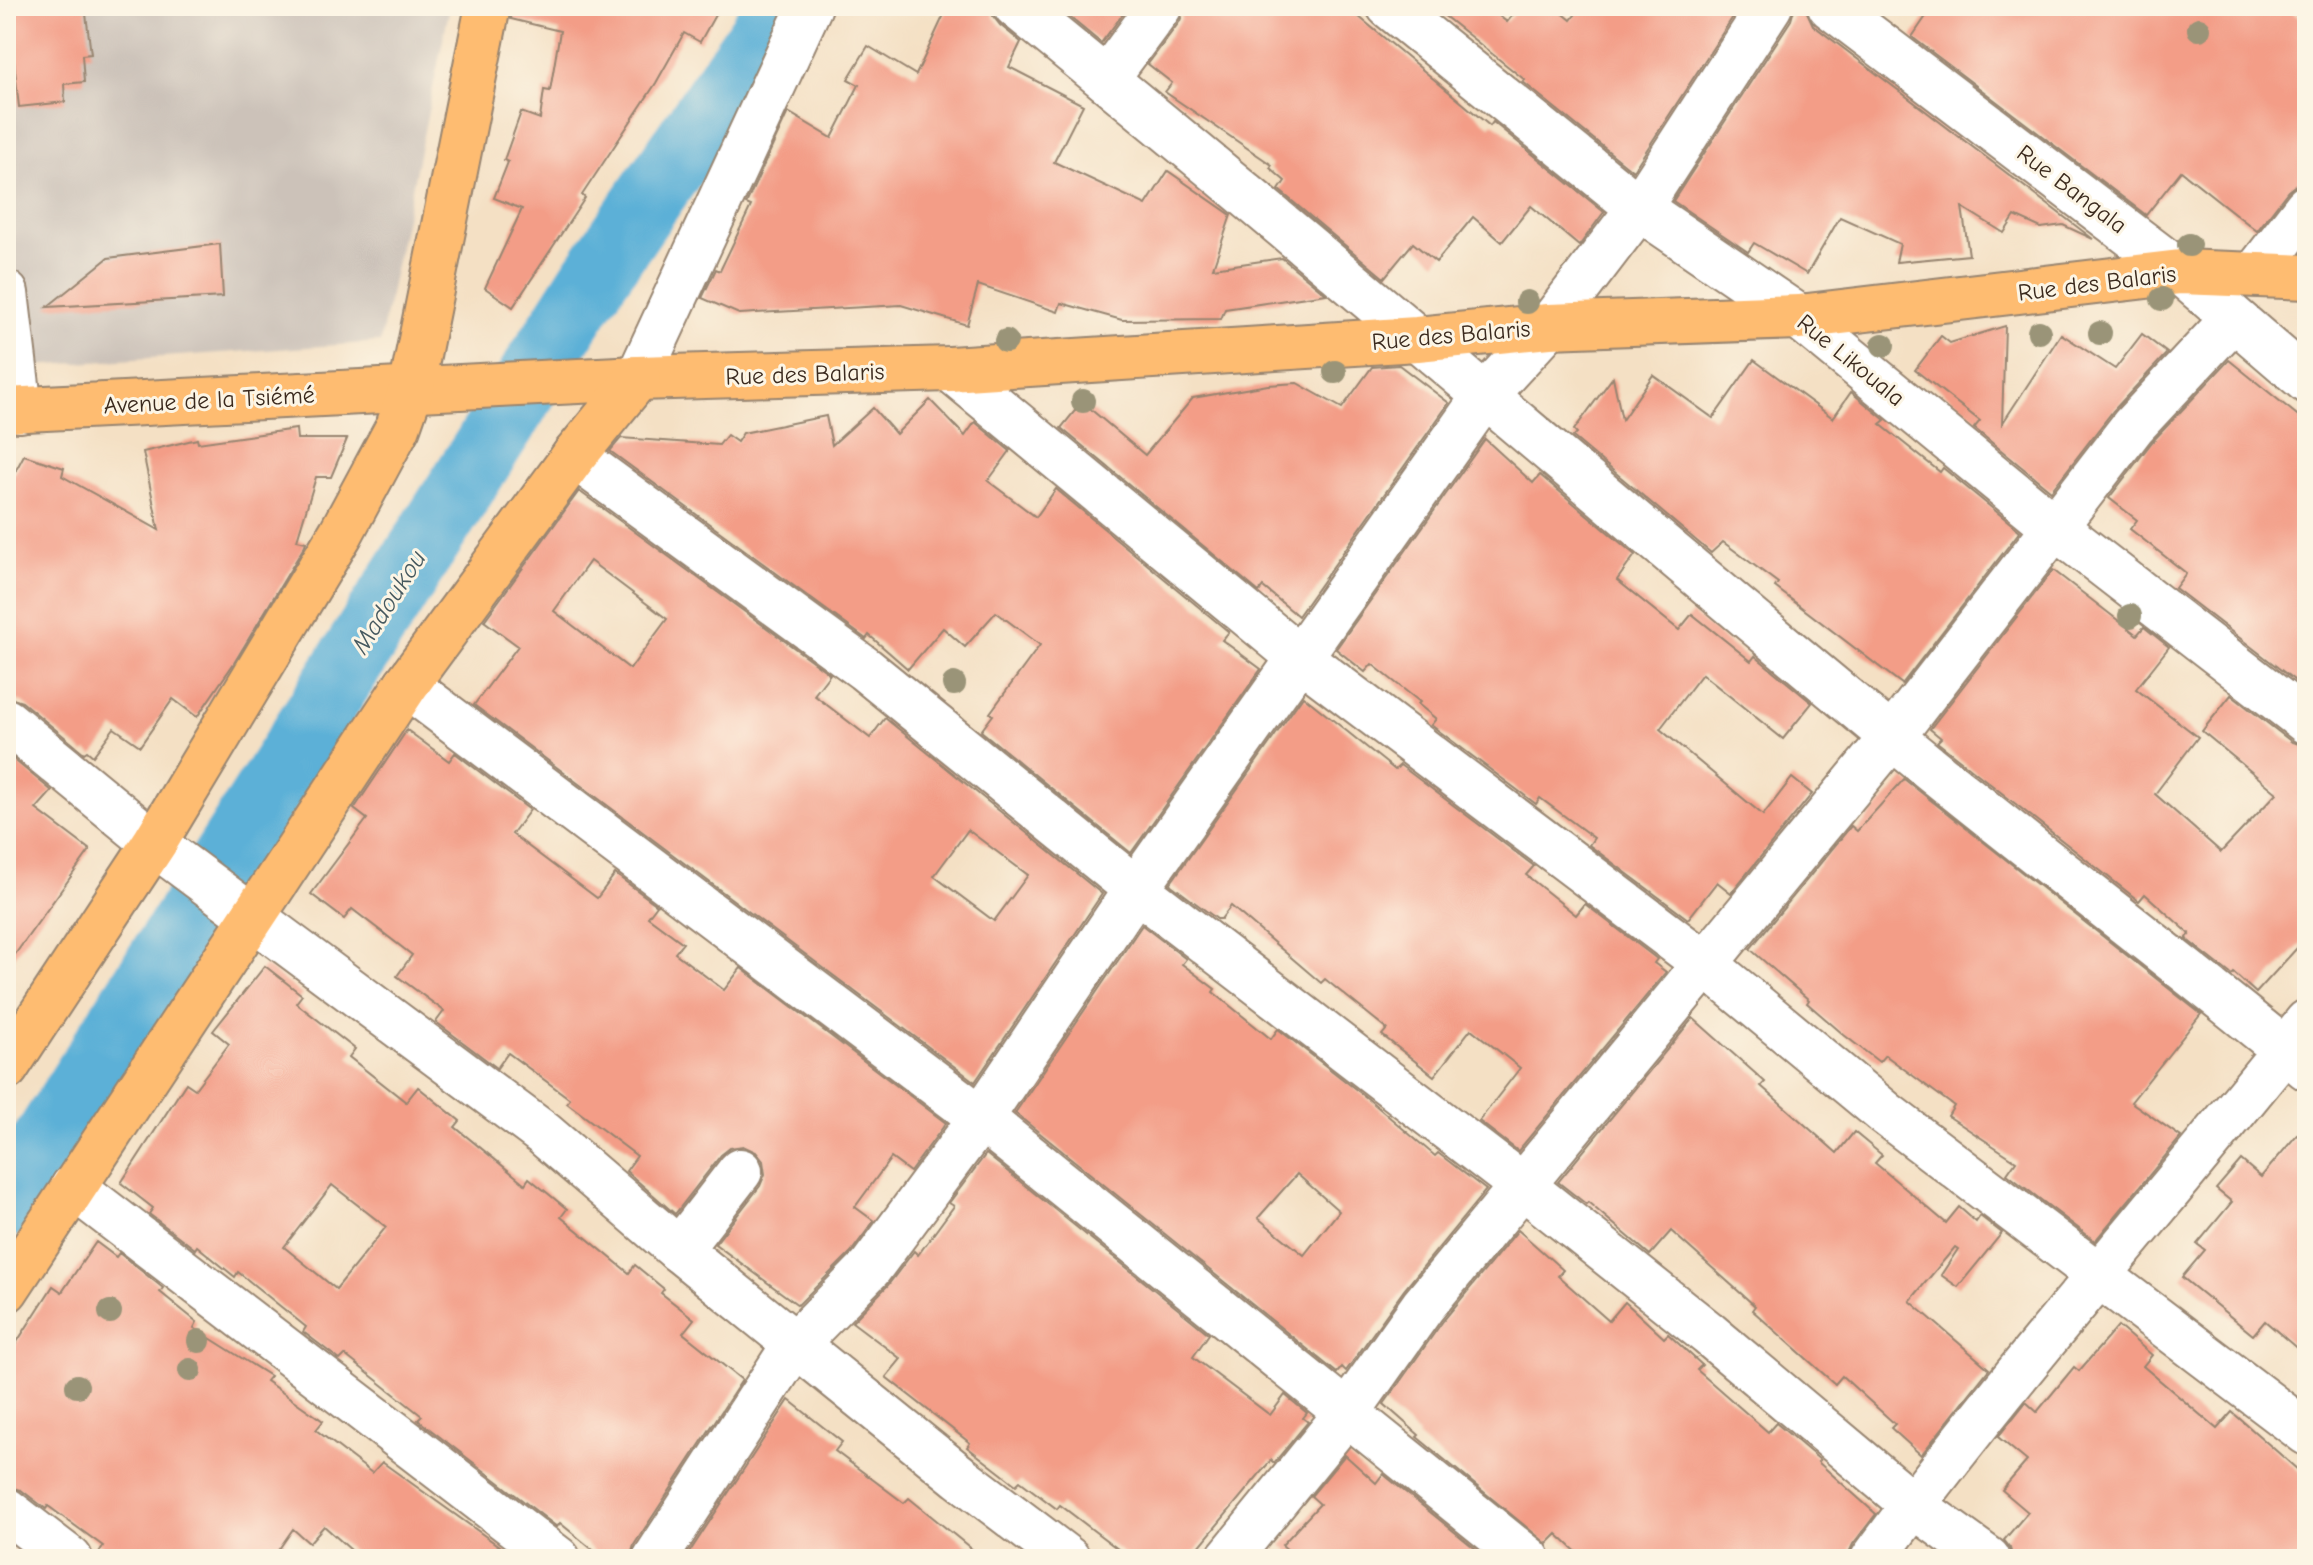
<svg xmlns="http://www.w3.org/2000/svg" width="2313" height="1565" font-family="'Comic Neue',sans-serif">
  <style>
    .industrial { fill: #ccc2b9 }
    .lines { fill: none; stroke-linecap: round; stroke-linejoin: round }
    .river { stroke: #5bb0d7; stroke-width: 68 }
    .building { fill: #f39d87; fill-rule: evenodd }
    .minor-casing { stroke: #988571; stroke-width: 48 }
    .major-casing { stroke: #988571; stroke-width: 48 }
    .minor { stroke: #fff; stroke-width: 44 }
    .major { stroke: #febc71; stroke-width: 44 }
    .tree { fill: #9a9478 }
    .labels { text-anchor: middle; dominant-baseline: central; stroke-width: 6; stroke-linejoin: round; paint-order: stroke }
    .street-label { font-size: 24px; fill: #3b2a1e; stroke: #fcf5e5 }
    .water-label { font-size: 26px; font-style: italic; fill: #46595f; stroke: #fcf5e5 }
  </style>
  <rect width="100%" height="100%" fill="#fcf5e5"/>
  <filter id="ink" filterUnits="userSpaceOnUse"><feTurbulence type="fractalNoise" baseFrequency=".0125" numOctaves="2"/><feDisplacementMap in="SourceGraphic" scale="16" xChannelSelector="R" yChannelSelector="G"/><feConvolveMatrix kernelMatrix="1 2 1 2 8 2 1 2 1" color-interpolation-filters="sRGB"/></filter>
  <filter id="wash" filterUnits="userSpaceOnUse"><feTurbulence type="fractalNoise" baseFrequency=".006" numOctaves="4" result="noise"/><feDisplacementMap in="SourceGraphic" scale="32" xChannelSelector="R" yChannelSelector="G"/><feGaussianBlur stdDeviation="1.8" result="paint"/><feColorMatrix in="noise" values="0 0 0 0 0 0 0 0 0 0 0 0 0 0 0 0 0 1.4 0 .05"/><feComposite in="paint" operator="in"/></filter>
  <g filter="url(#wash)">
    <rect width="100%" height="100%" fill="#f4e0c4"/>
    <!-- industrial -->
    <polygon class="industrial" points="6,6 450,6 380,342 6,368"/>
    <g class="lines">
      <!-- river -->
      <polyline class="river" points="6,1204 593,280 781,6"/>
    </g>
    <g id="blocks">
      <!-- building -->
      <g class="building">
        <polygon points="8,6 85,6 91,54 82,55 84,82 64,84 65,102 19,107"/>
        <polygon points="512,6 720,6 700,42 684,33 656,83 582,195 585,198 513,307 485,288 522,209 494,198 508,162 504,160 521,112 540,119 544,90 550,91 560,31 511,19"/>
        <polygon points="948,6 992,6 993,16 1000,25 1021,42 1009,67 1083,105 1054,162 1146,205 1168,171 1231,215 1213,268 1282,258 1326,294 1225,309 1221,319 1122,320 1061,303 1058,312 978,285 967,325 901,305 739,314 702,298 716,269 720,271 751,206 746,204 788,112 832,138 859,85 848,79 868,46 916,75"/>
        <polygon points="1056,6 1129,6 1101,43"/>
        <polygon points="1185,6 1346,6 1490,126 1493,122 1604,212 1579,246 1531,206 1502,242 1473,217 1436,262 1413,243 1384,278 1279,190 1285,181 1270,168 1272,165 1165,92 1172,83 1148,64 1180,21"/>
        <polygon points="1432,6 1486,6 1507,22 1520,6 1554,6 1571,20 1582,6 1740,6 1633,171 1523,82 1525,80"/>
        <polygon points="1795,6 1806,10 1813,25 2093,239 2063,225 2041,228 2015,216 2004,233 1962,207 1969,255 1896,262 1900,244 1840,217 1807,274 1754,243 1748,252 1673,201 1791,20"/>
        <polygon points="1933,6 2285,6 2307,24 2307,183 2297,184 2288,191 2257,231 2181,171 2146,215 1912,37"/>
        <polygon points="220,244 223,297 47,307 108,258"/>
        <polygon points="2005,326 2002,424 2061,334 2115,369 2142,334 2167,353 2113,411 2051,491 1974,428 1980,421 1915,370 1941,336 1950,343"/>
        <polygon points="1754,360 1833,418 1851,392 1885,420 1880,424 1940,472 1943,468 2020,531 1902,684 1775,587 1778,583 1723,542 1711,553 1573,437 1577,433 1574,430 1613,377 1622,420 1653,375 1713,418"/>
        <polygon points="2229,360 2307,423 2307,690 2175,588 2186,573 2130,529 2137,520 2109,498 2152,442"/>
        <polygon points="1399,365 1449,403 1298,616 1263,587 1259,592 1061,428 1082,402 1145,455 1193,398 1268,385 1297,383 1342,408 1372,367"/>
        <polygon points="930,400 965,436 975,422 1010,451 988,481 1036,517 1056,489 1229,632 1222,640 1261,669 1131,853 981,731 993,715 990,713 1040,645 996,612 965,647 943,628 908,669 869,635 866,639 610,451 621,438 719,445 727,435 737,442 743,433 826,416 832,445 873,408 896,434"/>
        <polygon points="296,429 297,439 347,439 331,477 316,477 297,540 306,542 304,547 234,663 197,717 173,699 140,746 114,728 93,756 87,751 84,753 22,702 6,697 6,476 14,474 24,455 64,468 62,476 159,530 143,452 197,439 198,443"/>
        <polygon points="1485,439 1533,483 1540,475 1635,555 1617,580 1679,630 1692,614 1751,661 1755,656 1812,703 1783,739 1702,674 1660,729 1763,815 1792,778 1812,794 1731,893 1717,882 1688,919 1589,845 1594,838 1540,798 1536,804 1431,725 1436,719 1418,704 1420,702 1372,664 1365,672 1336,649"/>
        <path d="M579 491 830 674 814 695 870 738 885 718 1102 894 975 1082 474 705 518 646 484 621ZM590 561 667 619 630 669 554 611ZM968 830 1028 875 994 921 934 876Z"/>
        <polygon points="2053,570 2137,635 2144,627 2169,647 2136,689 2198,737 2155,794 2221,852 2277,793 2202,731 2231,695 2292,742 2307,746 2307,937 2256,993 2234,973 2232,975 2186,939 2190,934 2145,894 2139,901 1937,742 1941,738 1930,729"/>
        <polygon points="1303,696 1395,770 1400,765 1534,866 1526,875 1576,915 1585,904 1657,959 1654,963 1666,972 1518,1151 1479,1121 1520,1068 1471,1029 1434,1076 1382,1035 1387,1029 1325,979 1321,983 1231,906 1221,919 1217,919 1170,884"/>
        <polygon points="407,730 449,761 455,753 530,810 512,834 597,898 615,874 657,905 648,917 683,943 675,953 724,990 741,968 946,1123 910,1172 891,1158 855,1207 874,1221 851,1252 798,1305 715,1244 760,1186 765,1174 763,1161 756,1152 743,1146 730,1148 721,1155 675,1214 626,1171 637,1156 567,1103 570,1099 508,1053 497,1068 436,1022 444,1011 397,976 412,955 352,909 344,919 311,894 367,819 354,809"/>
        <polygon points="6,753 52,791 36,809 90,850 6,967"/>
        <polygon points="1904,779 2201,1014 2131,1102 2181,1137 2095,1241 2007,1174 2016,1161 1948,1116 1954,1106 1885,1055 1879,1062 1844,1035 1807,1003 1809,1000 1750,949 1851,826 1857,831"/>
        <path d="M1142 925 1186 959 1182 964 1215 989 1213 992 1271 1039 1278 1029 1367 1098 1435 1156 1438 1153 1486 1190 1404 1290 1346 1371 1342 1367 1337 1373 1015 1113ZM1297 1174 1339 1211 1304 1255 1258 1218Z"/>
        <path d="M265 966 302 995 296 1003 355 1049 349 1057 406 1102 418 1087 460 1121 455 1127 525 1184 529 1178 567 1209 561 1217 629 1273 635 1265 664 1289 661 1293 694 1319 683 1333 742 1380 634 1545 630 1559H604L560 1523 557 1527 418 1420 422 1416 345 1355 340 1360 306 1334 303 1332 306 1327 238 1272 235 1277 197 1246 195 1249 149 1214 153 1208 121 1183 186 1083 195 1089 229 1044 213 1031ZM332 1185 386 1227 336 1289 284 1247Z"/>
        <polygon points="1693,1018 1765,1082 1761,1086 1837,1153 1854,1132 1882,1155 1875,1163 1946,1223 1959,1207 1976,1222 1980,1216 2002,1233 1958,1287 1941,1275 1958,1249 1955,1247 1910,1301 1989,1369 1921,1455 1891,1428 1895,1424 1842,1376 1835,1384 1752,1310 1755,1306 1671,1231 1650,1255 1588,1202 1586,1204 1558,1182"/>
        <polygon points="2307,1123 2307,1357 2265,1321 2253,1335 2182,1277 2205,1250 2197,1244 2232,1202 2216,1189 2241,1160 2261,1177"/>
        <polygon points="986,1154 1209,1334 1193,1357 1270,1415 1285,1395 1307,1413 1303,1418 1308,1422 1274,1463 1271,1460 1189,1559 1131,1559 1060,1505 1057,1509 1020,1481 1016,1485 967,1447 970,1443 886,1377 901,1359 852,1322 888,1285 914,1251 918,1255 954,1206 949,1203"/>
        <polygon points="1518,1230 1563,1270 1558,1276 1609,1321 1625,1302 1664,1338 1668,1334 1702,1365 1697,1370 1768,1432 1776,1423 1820,1460 1818,1462 1876,1514 1853,1544 1846,1559 1584,1559 1557,1534 1547,1544 1417,1437 1419,1435 1384,1404 1443,1321"/>
        <polygon points="96,1242 116,1257 119,1253 163,1288 160,1292 197,1322 194,1328 270,1376 266,1381 323,1421 316,1430 372,1473 382,1462 517,1559 361,1559 324,1526 309,1543 293,1529 272,1559 95,1559 103,1546 48,1506 46,1509 21,1490 6,1486 6,1359 53,1286 62,1292"/>
        <polygon points="2118,1326 2152,1355 2143,1366 2217,1429 2232,1412 2307,1478 2307,1559 2013,1559 2010,1548 2004,1540 2028,1512 2002,1490 2027,1461 1998,1437 2026,1402 2037,1412 2074,1367 2079,1371"/>
        <polygon points="789,1400 842,1442 835,1451 904,1503 909,1498 984,1559 685,1559"/>
        <polygon points="1345,1455 1376,1483 1383,1474 1488,1559 1298,1559 1282,1545 1320,1504 1311,1496"/>
      </g>
    </g>
  </g>
  <g filter="url(#ink)">
    <use href="#blocks" fill-opacity="0" stroke="#988571" stroke-width="2"/>
    <g class="lines">
      <defs>
        <g id="minor">
          <path d="M1016 6C1310 244 1596 492 1887 733 2025 847 2169 954 2307 1068"/>
          <polyline points="1389,6 1639,208 1799,317 2056,528 2307,722"/>
          <polyline points="1830,6 2180,272 2307,381"/>
          <polyline points="1106,79 1160,6"/>
          <polyline points="2255,274 2307,207"/>
          <polyline points="6,293 20,410"/>
          <polyline points="950,369 1299,657 1704,963 1885,1113 2307,1433"/>
          <polyline points="638,378 810,6"/>
          <polyline points="574,456 865,669 1136,889 1524,1187 1709,1334 1913,1505 1988,1559"/>
          <polyline points="406,685 981,1118 1528,1559"/>
          <polyline points="6,721 169,855 544,1134 679,1250 960,1477 1068,1559"/>
          <polyline points="73,1187 558,1559"/>
          <polyline points="679,1250 740,1171"/>
          <polyline points="6,1510 70,1559"/>
          <polyline points="655,1559 795,1344 870,1268 981,1118 1136,889 1486,394 1549,326 1639,208 1770,6"/>
          <polyline points="1228,1559 1347,1413 1423,1306 1892,737 2133,426 2233,319"/>
          <path d="M1873 1559C2010 1373 2164 1202 2307 1022"/>
        </g>
        <g id="major">
          <polyline points="6,410 638,378 950,369 1417,339 1549,326 1799,317 2180,272 2307,277"/>
          <polyline points="6,1068 155,842 341,533 398,427 411,390 488,6"/>
          <polyline points="6,1290 406,685 574,456 638,378"/>
        </g>
      </defs>
      <!-- minor casing -->
      <use href="#minor" class="minor-casing"/>
      <!-- major casing -->
      <use href="#major" class="major-casing"/>
      <!-- minor -->
      <use href="#minor" class="minor"/>
      <!-- major -->
      <use href="#major" class="major"/>
    </g>
    <!-- trees -->
    <g class="tree">
      <circle cx="2199" cy="29" r="12"/>
      <circle cx="2189" cy="245" r="12"/>
      <circle cx="2162" cy="299" r="12"/>
      <circle cx="1527" cy="302" r="12"/>
      <circle cx="2039" cy="332" r="12"/>
      <circle cx="2100" cy="333" r="12"/>
      <circle cx="1006" cy="341" r="12"/>
      <circle cx="1883" cy="345" r="12"/>
      <circle cx="1335" cy="372" r="12"/>
      <circle cx="1083" cy="401" r="12"/>
      <circle cx="2130" cy="616" r="12"/>
      <circle cx="954" cy="684" r="12"/>
      <circle cx="110" cy="1312" r="12"/>
      <circle cx="199" cy="1341" r="12"/>
      <circle cx="190" cy="1370" r="12"/>
      <circle cx="77" cy="1386" r="12"/>
    </g>
  </g>
  <g class="labels">
    <!-- street labels -->
    <g class="street-label">
      <text transform="translate(2072 189) rotate(37)">Rue Bangala</text>
      <text transform="translate(2097 283) rotate(-7)">Rue des Balaris</text>
      <text transform="translate(1451 335) rotate(-5)">Rue des Balaris</text>
      <text transform="translate(1851 360) rotate(39)">Rue Likouala</text>
      <text transform="translate(805 374) rotate(-2)">Rue des Balaris</text>
      <text transform="translate(209 400) rotate(-3)">Avenue de la Tsiémé</text>
    </g>
    <!-- water labels -->
    <g class="water-label">
      <text transform="translate(389 602) rotate(-58)">Madoukou</text>
    </g>
  </g>
  <!-- margin -->
  <rect width="2313" height="1565" fill="none" stroke="#fcf5e5" stroke-width="32"/>
</svg>
